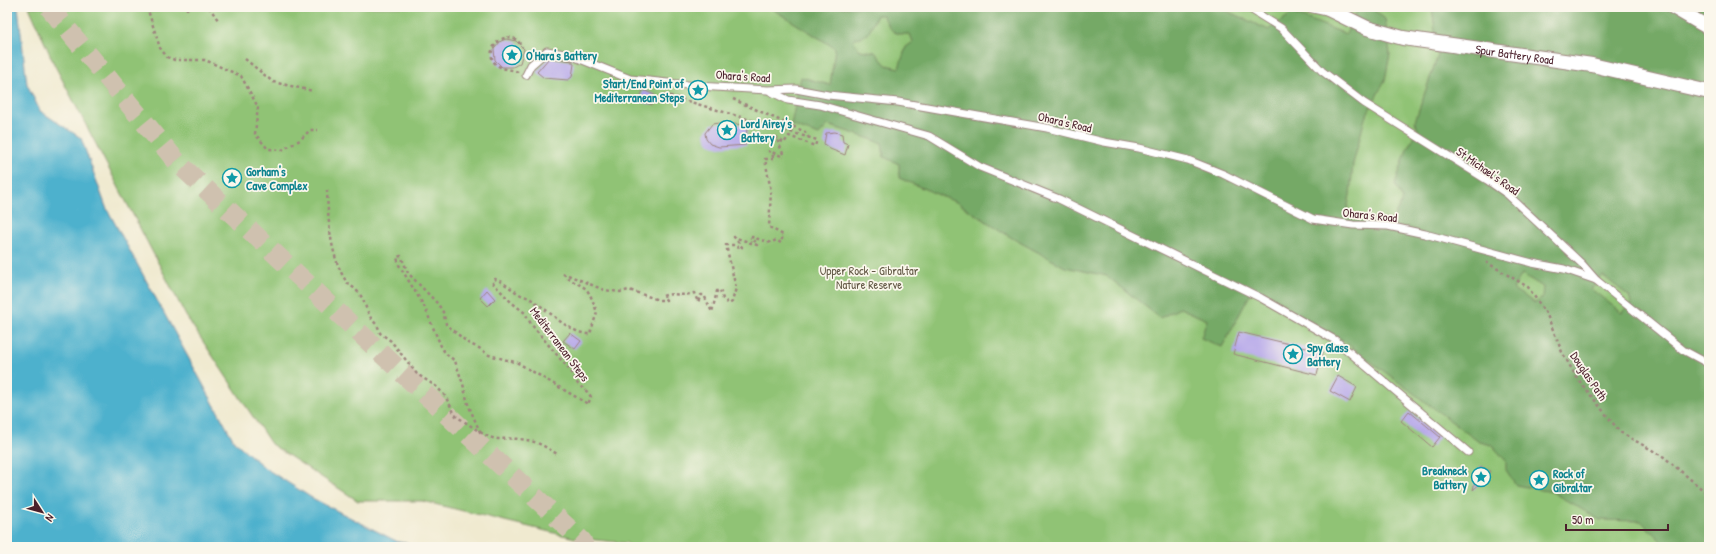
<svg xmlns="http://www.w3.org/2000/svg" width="1716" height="554" font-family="'Patrick Hand',sans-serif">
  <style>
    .green { fill: #90c374; stroke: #6d7150 }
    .forest { fill: #74a966; stroke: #5f6448; fill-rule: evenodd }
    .water { fill: #4eb1cd; stroke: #4c687c }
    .building { fill: #ae9fe9 }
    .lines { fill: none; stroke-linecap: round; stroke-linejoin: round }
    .secondary-tunnel { stroke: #cfc1af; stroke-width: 20; stroke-dasharray: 20 10; stroke-linecap: butt }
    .lane-casing { stroke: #9d847e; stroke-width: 9 }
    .street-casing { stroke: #9d847e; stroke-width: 16 }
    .path { stroke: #9d847e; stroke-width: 2.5; stroke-dasharray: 3 3; stroke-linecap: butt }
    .lane { stroke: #fff; stroke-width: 7 }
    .street { stroke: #fff; stroke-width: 14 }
    .labels { text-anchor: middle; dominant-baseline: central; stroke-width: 3.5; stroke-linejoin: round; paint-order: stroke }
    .street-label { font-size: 12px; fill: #4a1f2b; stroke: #fbf7ec }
    .culture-label { font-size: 12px; font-weight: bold; fill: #0d838f; stroke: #fbf7ec; text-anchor: start }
    .park-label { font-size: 12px; fill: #625845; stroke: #fbf7ec }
  </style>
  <rect width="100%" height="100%" fill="#fbf7ec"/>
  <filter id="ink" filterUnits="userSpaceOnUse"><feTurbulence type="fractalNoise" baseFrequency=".025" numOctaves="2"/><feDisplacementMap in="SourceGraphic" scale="8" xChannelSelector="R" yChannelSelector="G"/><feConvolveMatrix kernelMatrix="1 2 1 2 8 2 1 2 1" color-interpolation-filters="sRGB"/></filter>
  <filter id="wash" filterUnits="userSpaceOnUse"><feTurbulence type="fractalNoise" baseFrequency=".012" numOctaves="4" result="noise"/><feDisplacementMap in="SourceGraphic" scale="16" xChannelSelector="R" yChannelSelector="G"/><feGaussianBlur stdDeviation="0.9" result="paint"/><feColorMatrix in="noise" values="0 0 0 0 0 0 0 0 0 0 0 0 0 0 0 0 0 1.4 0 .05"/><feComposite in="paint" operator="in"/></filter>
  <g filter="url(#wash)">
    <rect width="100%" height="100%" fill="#f0ead0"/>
    <!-- green -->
    <polygon class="green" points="29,7 1709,7 1709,547 631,547 627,543 575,538 422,501 358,501 271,444 186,316 54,64"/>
    <!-- forest -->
    <path class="forest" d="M769 7H1218L1269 30 1292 13 1346 34 1357 10 1351 7H1370L1385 19 1390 54 1385 80 1365 118 1353 164 1350 195 1346 216 1392 220 1403 200 1395 184 1407 149 1418 130 1415 121 1438 55 1432 7H1709V547H1667L1641 521 1600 520 1552 492 1516 485 1506 470V461L1492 445 1479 442 1338 337 1253 289 1222 347 1201 338 1207 320 1180 308 1160 318 1107 276 1065 267 1012 238 958 203 899 178V164L884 157 882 143 828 125 819 135 791 125 801 77 830 85 835 48ZM877 15H883C891 31 892 35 910 34L913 42 906 47 899 68 886 65 875 52 860 50 853 40 868 34ZM1522 274 1543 287 1542 298 1535 303 1513 289ZM1602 275 1629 296 1631 304 1622 313 1591 289Z"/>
    <!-- water -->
    <polygon class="water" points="7,7 18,7 27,84 40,111 81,138 106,207 234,441 265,468 312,498 398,542 406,543 411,547 7,547"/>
    <g id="blocks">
      <!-- building -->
      <g class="building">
        <polygon points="506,39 516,41 524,49 520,63 513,67 502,67 495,60 494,49 501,41"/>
        <polygon points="549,58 572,61 572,63 574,64 572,77 568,80 544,78 537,72"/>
        <polygon points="643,90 655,95 652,105 639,101"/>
        <polygon points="719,123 747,125 746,145 719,147 710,144 706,139 705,133 712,124"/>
        <polygon points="835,132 842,134 843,142 848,144 845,155 830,149 824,144 826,133"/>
        <polygon points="487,290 495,299 488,306 480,298"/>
        <polygon points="1239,332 1323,352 1317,375 1233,354"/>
        <polygon points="570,333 581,341 575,349 563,341"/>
        <polygon points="1338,376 1357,387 1350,402 1330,391"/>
        <polygon points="1409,411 1440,437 1432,447 1401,421"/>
        <polygon points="1481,466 1490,471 1487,477 1473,490 1477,472"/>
      </g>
    </g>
  </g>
  <g filter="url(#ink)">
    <use href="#blocks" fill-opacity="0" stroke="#9d847e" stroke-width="1"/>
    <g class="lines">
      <!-- secondary-tunnel -->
      <polyline class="secondary-tunnel" points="49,7 177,162 582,541 584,547"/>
      <defs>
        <g id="lane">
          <polyline points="1247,7 1281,28 1322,71 1364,103 1487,180 1507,194 1582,264 1596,280 1683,350 1709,364"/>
          <polyline points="1304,7 1327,12"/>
          <polyline points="526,75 531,65 547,51 570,55 630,79 697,86 768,90 796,89 828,95 898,102 1047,128 1104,142 1139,148 1188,160 1223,174 1313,219 1353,225 1388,226 1425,234 1532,263 1564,269 1596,280"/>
          <polyline points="770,91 788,100 820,105 929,136 980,167 1059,199 1261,298 1335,340 1468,452"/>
        </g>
        <g id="street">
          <path id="s1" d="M1324 7 1367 28 1403 38 1592 65 1709 92"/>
          <polyline points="1673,7 1709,28"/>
        </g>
      </defs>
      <!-- lane casing -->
      <use href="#lane" class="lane-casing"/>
      <!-- street casing -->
      <use href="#street" class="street-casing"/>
      <!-- path -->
      <g class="path">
        <polyline points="147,7 160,48 167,57 175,60 205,60 241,76 258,107 255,134 268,149 282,150 300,140 310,130 318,130"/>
        <polyline points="187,7 187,11"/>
        <polyline points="209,7 218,20"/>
        <polyline points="245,59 273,82 313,91"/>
        <path d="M518 72C512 69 505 70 500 67 476 54 509 21 522 47"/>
        <polyline points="664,94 817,140 815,146 789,136 784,143 776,137 784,156"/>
        <polyline points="733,99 805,132 808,137"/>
        <path d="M327 190C328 218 330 257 346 281 349 286 354 287 357 291 365 299 365 309 371 318 376 325 378 324 380 333L391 341 417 374 437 387 445 396 456 416 480 432 468 404 463 384 455 361 445 353 441 346 424 306 399 265 397 257 401 256 408 273 438 304 443 312 446 324 468 343 479 348 489 355 518 363 588 404 591 397C585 386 578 390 573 374L531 324 525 313 511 302 492 282 495 279C505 283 512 290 521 295 525 297 529 297 532 300 549 310 569 334 590 334L597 312C594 305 591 294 586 289 578 282 567 281 562 271"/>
        <polyline points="1486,262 1528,287 1547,315 1562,352 1577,378 1620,432 1664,457 1709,495"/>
        <path d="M568 275 604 290 620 292 629 290 659 300H666L663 296C672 292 683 297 694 293L698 302 701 295H704L712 312 717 291 720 290 723 299 729 304 732 302 736 288 726 245H735L740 249 742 247 734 237 757 245V243L751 238 752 237 771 243 776 240 781 243 783 235 769 227 771 191 765 159H775L769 151 784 157"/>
        <path d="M480 432C498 443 501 437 519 439 534 440 545 446 557 454"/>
      </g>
      <!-- lane -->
      <use href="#lane" class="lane"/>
      <!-- street -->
      <use href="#street" class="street"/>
    </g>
  </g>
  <!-- icons -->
  <defs>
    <symbol id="sight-ring" viewBox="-11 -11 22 22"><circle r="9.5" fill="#fbf7ec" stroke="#0f9aa8" stroke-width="1.5"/><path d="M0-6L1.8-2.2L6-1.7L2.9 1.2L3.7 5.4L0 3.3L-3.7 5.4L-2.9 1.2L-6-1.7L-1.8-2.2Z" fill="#0f9aa8"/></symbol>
  </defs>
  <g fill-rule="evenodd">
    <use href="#sight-ring" x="501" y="44" width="22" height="22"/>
    <use href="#sight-ring" x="687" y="79" width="22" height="22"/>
    <use href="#sight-ring" x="716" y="119" width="22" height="22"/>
    <use href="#sight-ring" x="221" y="167" width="22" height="22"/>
    <use href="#sight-ring" x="1282" y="343" width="22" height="22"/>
    <use href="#sight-ring" x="1470" y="466" width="22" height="22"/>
    <use href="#sight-ring" x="1528" y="469" width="22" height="22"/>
  </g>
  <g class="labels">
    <!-- street labels -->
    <g class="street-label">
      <text stroke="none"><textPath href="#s1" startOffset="198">Spur Battery Road</textPath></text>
      <text transform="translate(743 76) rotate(4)">Ohara's Road</text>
      <text transform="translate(1065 122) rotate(13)">Ohara's Road</text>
      <text transform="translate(1488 171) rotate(35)">St Michael's Road</text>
      <text transform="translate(1370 215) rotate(6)">Ohara's Road</text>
      <text transform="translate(560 344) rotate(53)">Mediterranean Steps</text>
      <text transform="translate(1589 376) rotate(56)">Douglas Path</text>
    </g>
    <!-- culture labels -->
    <g class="culture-label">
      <text x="526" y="55">O'Hara's Battery</text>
      <text x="684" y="83" text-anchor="end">Start/End Point of<tspan x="684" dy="14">Mediterranean Steps</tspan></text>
      <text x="741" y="123">Lord Airey's<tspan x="741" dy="14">Battery</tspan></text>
      <text x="246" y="171">Gorham's<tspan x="246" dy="14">Cave Complex</tspan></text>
      <text x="1307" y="347">Spy Glass<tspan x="1307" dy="14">Battery</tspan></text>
      <text x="1467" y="470" text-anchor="end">Breakneck<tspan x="1467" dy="14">Battery</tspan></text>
      <text x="1553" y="473">Rock of<tspan x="1553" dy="14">Gibraltar</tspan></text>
    </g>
    <!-- park labels -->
    <g class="park-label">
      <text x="869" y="270">Upper Rock - Gibraltar<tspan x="869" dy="14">Nature Reserve</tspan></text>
    </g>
  </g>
  <!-- margin -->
  <rect width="1716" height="554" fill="none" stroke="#fbf7ec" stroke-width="24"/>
  <!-- north arrow -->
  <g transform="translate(42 512) rotate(126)" stroke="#fbf7ec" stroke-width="3" paint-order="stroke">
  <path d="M0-3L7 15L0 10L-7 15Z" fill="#4a1f2b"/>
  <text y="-6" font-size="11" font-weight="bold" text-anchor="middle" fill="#4a1f2b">N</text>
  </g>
  <!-- scale -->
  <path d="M1566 524v6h102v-6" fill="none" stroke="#4a1f2b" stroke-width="2"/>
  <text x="1572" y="524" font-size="12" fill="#4a1f2b" stroke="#fbf7ec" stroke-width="3" paint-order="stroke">50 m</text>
</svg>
